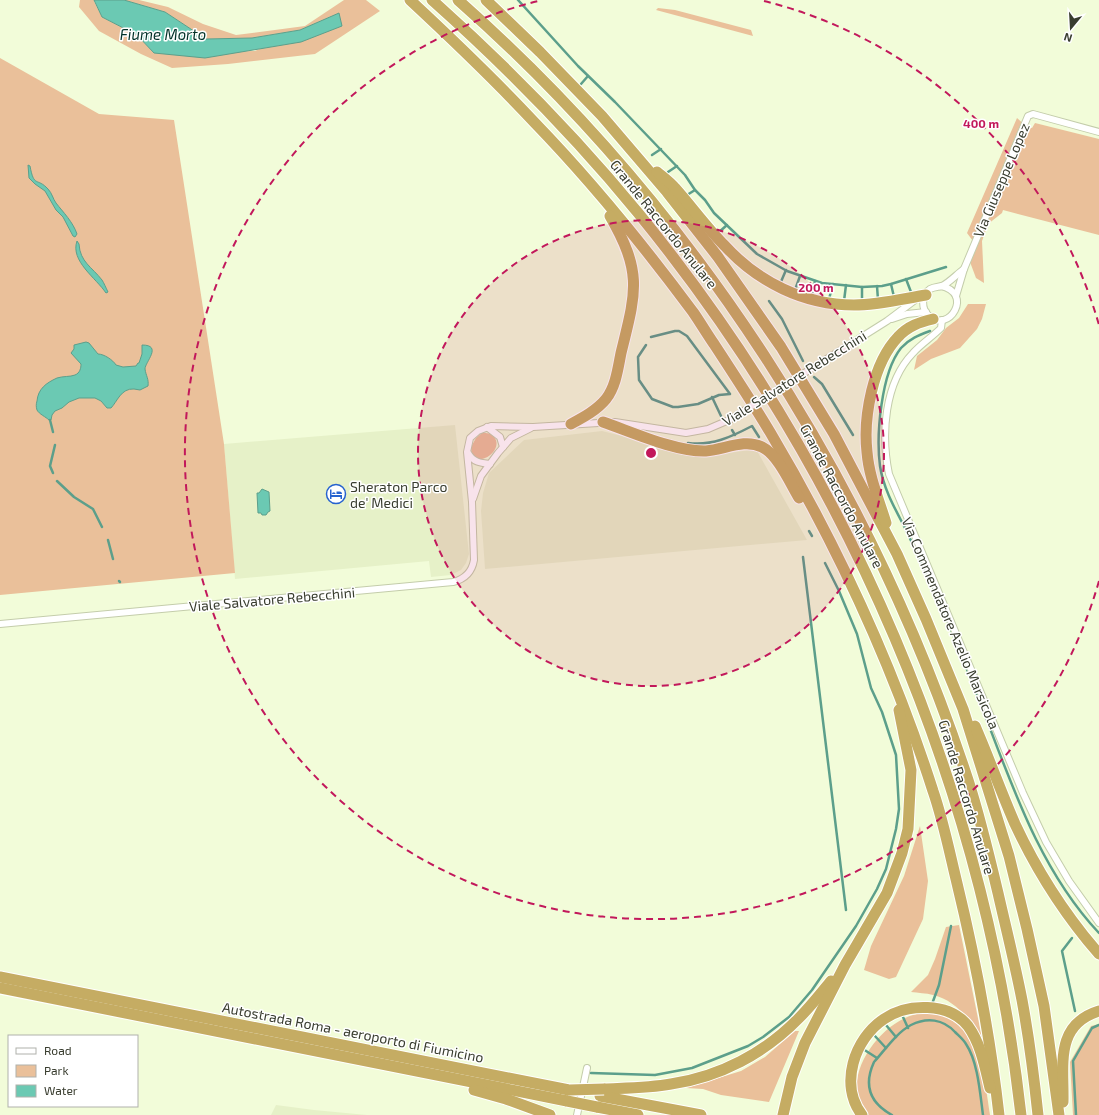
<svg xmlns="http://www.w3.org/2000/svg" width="1099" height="1115" font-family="'Exo 2',sans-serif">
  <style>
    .built { fill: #e6f1c8 }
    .green { fill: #eac09a }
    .water { fill: #6bc9b3; stroke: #5c9f8b }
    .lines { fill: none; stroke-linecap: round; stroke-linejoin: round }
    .stream { stroke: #5c9f8b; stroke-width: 2.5 }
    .street-casing { stroke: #c4cdab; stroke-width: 8 }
    .highway-casing { stroke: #fff; stroke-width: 13 }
    .street { stroke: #fff; stroke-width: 6 }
    .highway { stroke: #c5ac63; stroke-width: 11 }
    .street-bridge-casing { stroke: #c4cdab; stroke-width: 8; stroke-linecap: butt }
    .highway-bridge-casing { stroke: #fff; stroke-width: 13; stroke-linecap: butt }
    .street-bridge { stroke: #fff; stroke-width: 6 }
    .highway-bridge { stroke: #c5ac63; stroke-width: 11 }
    .ring { fill: none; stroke: #c2185b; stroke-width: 2; stroke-dasharray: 7 5 }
    .labels { text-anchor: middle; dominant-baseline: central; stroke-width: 3; stroke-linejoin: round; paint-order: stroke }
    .street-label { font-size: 14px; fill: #393d2f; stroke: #fff }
    .poi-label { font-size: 14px; fill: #393d2f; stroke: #fff; text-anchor: start }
    .water-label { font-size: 15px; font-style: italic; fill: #033229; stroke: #fff }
    .centre { fill: #c2185b; stroke: #fff; stroke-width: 2 }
    .ring-label { font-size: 12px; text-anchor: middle; font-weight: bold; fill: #c2185b; stroke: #fff; stroke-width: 3; stroke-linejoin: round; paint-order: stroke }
  </style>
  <rect width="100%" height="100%" fill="#f2fcd9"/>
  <!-- built -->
  <g class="built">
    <polygon points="455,425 469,554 466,563 461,570 451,575 431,577 429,561 235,579 224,444"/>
    <polygon points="602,431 630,438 668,451 685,455 702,457 756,449 807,540 485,569 481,511 483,493 489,473 524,440"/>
    <polygon points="276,1105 314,1110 367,1115 271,1115"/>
  </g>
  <!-- green -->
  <g class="green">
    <polygon points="80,0 108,0 94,1 102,17 137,35 154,53 255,51 338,13 300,30 252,38 206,39 165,12 124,0 139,0 168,7 203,24 236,35 305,26 344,0 366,0 380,11 315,54 228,64 172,68 141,54 99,31 79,7"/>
    <polygon points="658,8 675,10 751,30 753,36 656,10"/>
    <polygon points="0,58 99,114 174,120 224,444 235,573 0,595"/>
    <polygon points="1017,118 1027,127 1032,128 1035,123 1099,139 1099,235 1003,210 1002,213 988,224 982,241 984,283 976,278 970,262 976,245 967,233"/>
    <polygon points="968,304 986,304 982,319 977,329 960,348 931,359 914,370 917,356 937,340 946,328 959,318"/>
    <path d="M482 433C487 433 491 433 494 437 506 451 472 473 471 447L476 438Z"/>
    <polygon points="920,826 928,881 923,919 896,977 889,979 864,970 871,946 904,876"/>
    <path d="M959 925 982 1038C970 1021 956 1000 933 995 926 993 918 993 911 992L928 975 935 959 946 927Z"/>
    <path d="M928 1013C979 1017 984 1075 990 1115H868C863 1110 862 1105 859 1099 848 1067 882 1024 913 1015 918 1013 923 1014 928 1013Z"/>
    <polygon points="1099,1024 1099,1115 1073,1115 1070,1062 1091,1026"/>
    <polygon points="795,1031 799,1031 769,1102 721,1095 703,1089 686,1088 741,1071 765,1057"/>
  </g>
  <!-- water -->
  <g class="water">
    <polygon points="94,0 124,0 165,12 206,39 252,38 300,30 339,13 342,26 301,42 205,58 154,53 137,35 102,17"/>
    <path d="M28 165 30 166C34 188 37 177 48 189 52 193 53 199 56 203 63 212 73 222 77 234L75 237 73 236 63 217 56 210 45 191 35 184 29 178Z"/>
    <path d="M77 241 79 244C80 262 92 267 102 280 104 283 106 288 108 292L106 293C96 278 70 261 77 241Z"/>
    <path d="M86 342 89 343 98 354C104 354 113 360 116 365L123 367 136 366 138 363H139L142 354V345C163 345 145 362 145 369 146 376 149 379 148 386L140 390C138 390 136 389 134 389 121 388 117 402 111 408H107L101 401 95 398H79L69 402 62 408 55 411 52 415 51 420H49C46 417 39 414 37 410 36 407 36 404 37 401 38 389 46 383 57 378 63 376 70 377 75 375 80 373 81 368 81 364L71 353 74 349V345Z"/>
    <polygon points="262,489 269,492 270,511 268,512 266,515 262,515 261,513 258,513 257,493 259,493"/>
  </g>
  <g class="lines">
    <!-- stream -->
    <g class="stream">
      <polyline points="518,0 578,66 615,102 685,175 695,190 705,200 714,213 757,254 787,271 822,283 862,287 882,286 891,284 946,267"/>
      <polyline points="581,84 588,76"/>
      <polyline points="652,155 661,149"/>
      <polyline points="668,172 677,166"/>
      <polyline points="687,195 695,190"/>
      <polyline points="718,233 727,225"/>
      <polyline points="906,279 911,292"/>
      <polyline points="780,284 786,270"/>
      <polyline points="891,284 894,297"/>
      <polyline points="877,286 878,300"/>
      <polyline points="795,290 800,276"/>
      <polyline points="812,295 815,281"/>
      <polyline points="829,299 833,284"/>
      <polyline points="769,301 782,319 803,361"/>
      <polyline points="844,301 846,285"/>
      <polyline points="862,301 862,287"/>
      <path d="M930 331C919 335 909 339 901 348 881 373 876 435 880 466 883 487 894 507 904 526 915 549 926 572 937 596 950 626 962 657 974 687 1008 772 1035 865 1099 933"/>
      <polyline points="646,345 638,357 639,380 652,399 673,407 678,407 698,404 719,395 730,394 687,336 679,331 675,331 651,337"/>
      <polyline points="814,377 822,384 853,435"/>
      <polyline points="712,397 721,416"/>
      <polyline points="50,420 53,432"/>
      <polyline points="732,430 735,435"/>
      <path d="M688 443C712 446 731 437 752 426L759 437"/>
      <polyline points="53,473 50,466 55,445"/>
      <polyline points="57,481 74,497 93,509 102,527"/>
      <polyline points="809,531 812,536"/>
      <polyline points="108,540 113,559"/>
      <polyline points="803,557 846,910"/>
      <polyline points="119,581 120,582"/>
      <polyline points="1072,938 1062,951 1075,1011"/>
      <polyline points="932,1004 939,985 951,926"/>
      <polyline points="903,1017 908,1028"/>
      <polyline points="886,1025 896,1037"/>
      <polyline points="874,1035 886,1048"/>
      <polyline points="863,1049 877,1058"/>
      <polyline points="591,1073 655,1075 692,1068 748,1046 763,1037 789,1017 812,990 856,926 877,889 886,869 896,829 899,809 896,755 882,712 871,688 857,634 839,591 825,563"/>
      <path d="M892 1115C870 1103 863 1086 874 1062 885 1050 896 1033 911 1025 927 1017 943 1019 955 1032 959 1036 963 1039 966 1044 978 1062 980 1093 983 1115"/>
      <polyline points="1076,1115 1073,1061 1092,1028 1099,1025"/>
    </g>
    <defs>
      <g id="street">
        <path d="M941 286C974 293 949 334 929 316 921 309 921 295 930 289 934 287 938 287 942 286 950 282 957 274 964 269"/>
        <polyline points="956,296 964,269 1028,116 1033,114 1099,132"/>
        <polyline points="892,319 907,314 926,312"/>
        <path d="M942 320 941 328C932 337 921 344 913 353 884 383 881 435 889 474L1023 793 1046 842 1069 881 1099 923"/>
        <polyline points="822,362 887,321 915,300"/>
        <polyline points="487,427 500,437 503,447"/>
        <path d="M468 453C473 462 480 463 490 464"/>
        <polyline points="473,499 481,476 498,453 511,438 531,428"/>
        <path d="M0 624 453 582C465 579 472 572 474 560L472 502 467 452 470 438 478 431 491 426 533 427 615 422 686 433 708 429 729 420"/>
        <polyline points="577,1115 587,1068"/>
      </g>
      <g id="highway">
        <path d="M410 0C453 40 495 80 535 123 592 182 644 246 693 312 700 322 707 334 714 344 733 373 752 402 770 432 837 545 893 666 933 791 943 820 949 850 956 879 975 957 990 1035 999 1115"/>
        <path d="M432 0C506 66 576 137 639 214 848 470 984 786 1021 1115"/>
        <path d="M458 0C694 208 870 482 968 780 980 817 989 855 998 893 1006 928 1015 964 1022 1000 1029 1038 1034 1077 1038 1115"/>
        <polyline points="486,0 540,52 602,116 667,192 718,257 781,347 834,434 897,554 926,619 963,709 1009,856 1027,929 1044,1006 1059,1115"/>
        <path d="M657 172C663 177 670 182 675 188 692 207 707 228 725 246 758 282 804 305 854 305 878 305 902 299 926 295"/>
        <path d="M603 422C632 432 676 452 706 451 724 450 744 438 762 447 778 455 790 483 799 498"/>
        <path d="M571 424C584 417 597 410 606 399 616 386 618 368 621 353 636 292 643 273 610 216"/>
        <path d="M886 523C879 500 869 477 867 452 863 417 873 363 898 337 908 326 920 322 933 319"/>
        <path d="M975 726C989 758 1001 792 1015 824 1037 871 1065 915 1099 954"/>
        <polyline points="0,977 569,1090"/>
        <polyline points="0,988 567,1101"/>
        <path d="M604 1089C626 1088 649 1088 671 1084 720 1077 765 1053 799 1018 811 1006 821 993 831 981"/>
        <polyline points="474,1090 506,1099 550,1115"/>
        <polyline points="600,1096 701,1115"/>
        <path d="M1063 1102C1064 1066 1054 1025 1099 1011"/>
        <polyline points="597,1107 638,1115"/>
        <polyline points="783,1115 792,1077 805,1043 845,965 887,893 902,853 908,829 911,770 899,710"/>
        <path d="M862 1115C839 1085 854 1039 884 1019 907 1003 949 1002 968 1026 981 1044 985 1067 990 1088"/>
      </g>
    </defs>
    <!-- street casing -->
    <use href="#street" class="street-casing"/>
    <!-- highway casing -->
    <use href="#highway" class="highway-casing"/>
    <!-- street -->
    <use href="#street" class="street"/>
    <!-- highway -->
    <use href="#highway" class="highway"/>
    <defs>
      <polyline id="street-bridge" points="729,420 822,362"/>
      <g id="highway-bridge">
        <polyline points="569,1090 604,1089"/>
        <polyline points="567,1101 597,1107"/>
      </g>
    </defs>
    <!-- street-bridge casing -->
    <use href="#street-bridge" class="street-bridge-casing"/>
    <!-- highway-bridge casing -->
    <use href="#highway-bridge" class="highway-bridge-casing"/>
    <!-- street-bridge -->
    <use href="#street-bridge" class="street-bridge"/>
    <!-- highway-bridge -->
    <use href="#highway-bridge" class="highway-bridge"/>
  </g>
  <!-- distance rings -->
  <circle cx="651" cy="453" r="233" fill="#c2185b" fill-opacity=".12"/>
  <g class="ring">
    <circle cx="651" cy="453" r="233"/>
    <path d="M1099 581A466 466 0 1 1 538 1M764 1A466 466 0 0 1 1099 325"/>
  </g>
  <!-- icons -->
  <defs>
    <symbol id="hotel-ring" viewBox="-11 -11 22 22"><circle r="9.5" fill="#fff" stroke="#2662cf" stroke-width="1.5"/><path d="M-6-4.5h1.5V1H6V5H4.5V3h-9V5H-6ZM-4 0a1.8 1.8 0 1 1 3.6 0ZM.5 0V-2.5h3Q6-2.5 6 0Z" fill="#2662cf"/></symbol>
  </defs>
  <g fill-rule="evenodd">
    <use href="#hotel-ring" x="325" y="483" width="22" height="22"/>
  </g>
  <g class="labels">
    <!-- street labels -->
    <g class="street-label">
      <text transform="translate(1001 180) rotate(-67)">Via Giuseppe Lopez</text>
      <text transform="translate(664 224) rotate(51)">Grande Raccordo Anulare</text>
      <text transform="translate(794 378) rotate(-32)">Viale Salvatore Rebecchini</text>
      <text transform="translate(842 496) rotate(62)">Grande Raccordo Anulare</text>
      <text transform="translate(272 599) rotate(-5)">Viale Salvatore Rebecchini</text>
      <text transform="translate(951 623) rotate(67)">Via Commendatore Azelio Marsicola</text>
      <text transform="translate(967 797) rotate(73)">Grande Raccordo Anulare</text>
      <text transform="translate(353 1032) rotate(11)">Autostrada Roma - aeroporto di Fiumicino</text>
    </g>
    <!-- poi labels -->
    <g class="poi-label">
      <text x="350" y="486">Sheraton Parco<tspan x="350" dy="16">de' Medici</tspan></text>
    </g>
    <!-- water labels -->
    <g class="water-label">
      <text x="163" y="34">Fiume Morto</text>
    </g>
  </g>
  <circle cx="651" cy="453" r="6" class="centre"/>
  <g class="ring-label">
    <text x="981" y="128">400 m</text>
    <text x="816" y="292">200 m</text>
  </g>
  <!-- legend -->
  <rect x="8" y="1035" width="130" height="72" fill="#ffffff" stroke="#b0b1ac"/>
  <rect x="16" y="1048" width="20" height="6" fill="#ffffff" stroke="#b0b1ac"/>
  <text x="44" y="1055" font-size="12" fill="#393d2f">Road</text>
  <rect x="16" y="1065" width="20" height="12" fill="#eac09a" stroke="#b0b1ac"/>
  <text x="44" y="1075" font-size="12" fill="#393d2f">Park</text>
  <rect x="16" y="1085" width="20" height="12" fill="#6bc9b3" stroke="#b0b1ac"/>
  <text x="44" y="1095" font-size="12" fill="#393d2f">Water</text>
  <!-- north arrow -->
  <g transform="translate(1071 28) rotate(198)" stroke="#ffffff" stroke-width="3" paint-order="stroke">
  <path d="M0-3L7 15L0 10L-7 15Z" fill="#393d2f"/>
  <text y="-6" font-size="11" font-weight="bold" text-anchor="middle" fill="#393d2f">N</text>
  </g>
</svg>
